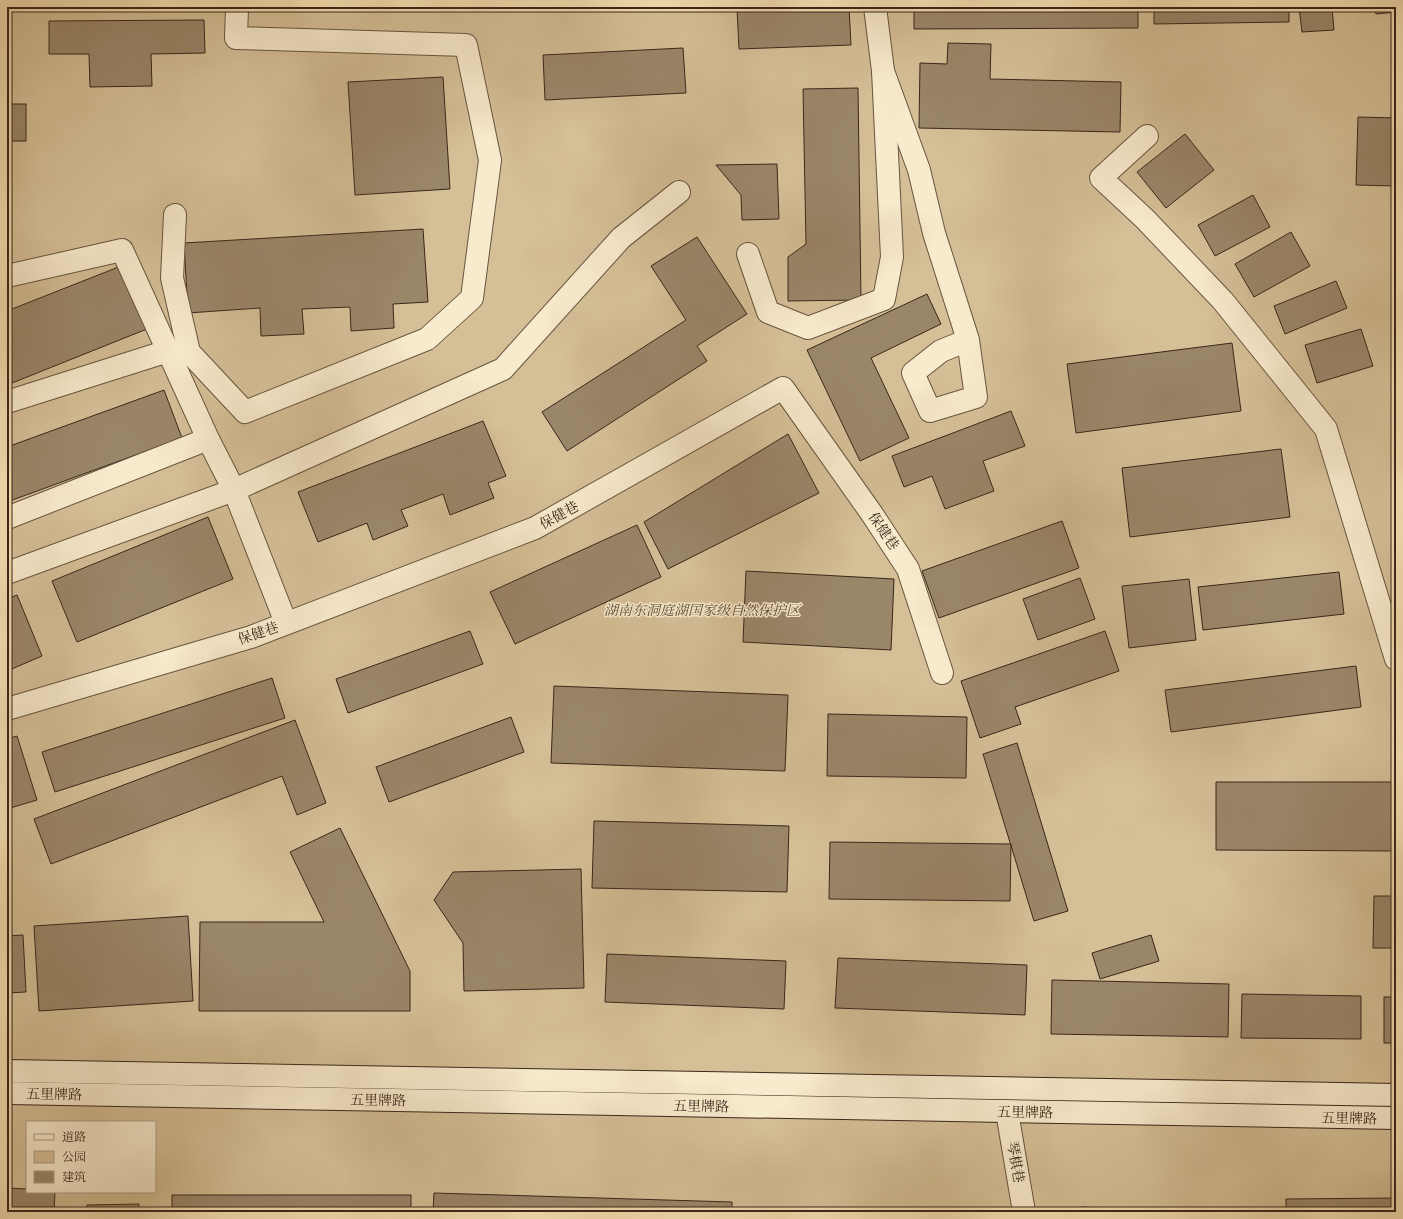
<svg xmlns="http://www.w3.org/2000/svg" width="1403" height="1219" font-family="'EB Garamond','Noto Serif SC',serif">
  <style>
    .green { fill: #d5bf97; stroke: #867358; fill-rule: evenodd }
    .building { fill: #9a8669; stroke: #38271a }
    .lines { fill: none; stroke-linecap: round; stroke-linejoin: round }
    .minor-casing { stroke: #675540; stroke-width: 24 }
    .secondary-casing { stroke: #38271a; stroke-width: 24 }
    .minor { stroke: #f8eacc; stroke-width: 22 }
    .secondary { stroke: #f8eacc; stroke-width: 22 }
    .labels { text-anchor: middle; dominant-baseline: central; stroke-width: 3; stroke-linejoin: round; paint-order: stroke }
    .street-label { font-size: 14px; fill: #38271a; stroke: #f8eacc }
    .park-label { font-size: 14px; font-style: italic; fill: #5f4d39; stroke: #f8eacc }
  </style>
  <rect width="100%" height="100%" fill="#f5deb1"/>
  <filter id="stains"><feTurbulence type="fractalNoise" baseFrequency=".005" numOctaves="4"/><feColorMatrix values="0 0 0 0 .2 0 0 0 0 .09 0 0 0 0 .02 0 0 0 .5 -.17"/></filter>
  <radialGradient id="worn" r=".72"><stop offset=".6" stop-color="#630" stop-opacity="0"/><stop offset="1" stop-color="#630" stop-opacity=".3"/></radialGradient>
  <!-- green -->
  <path class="green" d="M7 7H1396V1212H7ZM27 1122H155V1192H27Z"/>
  <!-- building -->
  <g class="building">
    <polygon points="682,7 849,7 851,45 739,49 737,9 682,11"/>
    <polygon points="914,7 1138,7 1138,28 914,29"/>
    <polygon points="1154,7 1289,7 1289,22 1154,24"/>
    <polygon points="1299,7 1332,7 1334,30 1302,32"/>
    <polygon points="1375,7 1396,7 1396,12 1376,14"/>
    <polygon points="204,20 205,53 151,54 152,86 90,87 89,54 49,54 49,21"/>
    <polygon points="948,43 991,44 990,79 1121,82 1120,132 919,128 920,63 947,64"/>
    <polygon points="683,48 686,93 545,100 543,55"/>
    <polygon points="443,77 450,189 355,195 348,82"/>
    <polygon points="858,88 861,300 788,301 788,257 806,244 803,89"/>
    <rect x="7" y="104" width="19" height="37"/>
    <polygon points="1358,117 1396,118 1396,186 1356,185"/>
    <polygon points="1185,134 1214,170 1166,208 1137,172"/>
    <polygon points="777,164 779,219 742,220 741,195 716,165"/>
    <polygon points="1253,195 1270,227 1215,256 1198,225"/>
    <polygon points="423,229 428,302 393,304 394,328 351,331 350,307 302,309 304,334 261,336 260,308 188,313 184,243"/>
    <polygon points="1291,232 1310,266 1254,297 1235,264"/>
    <polygon points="697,237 747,314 697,346 707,361 567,451 542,412 686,320 651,266"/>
    <polygon points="121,266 147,329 7,385 7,311"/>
    <polygon points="1336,281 1347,308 1285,334 1274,306"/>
    <polygon points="927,294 941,324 871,358 909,438 860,461 807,350"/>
    <polygon points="1361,329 1373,366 1317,383 1305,345"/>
    <polygon points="1232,343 1241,411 1076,433 1067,364"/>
    <polygon points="164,390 182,438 7,502 7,447"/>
    <polygon points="1011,411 1025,446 983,461 994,491 945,509 932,476 904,487 892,456"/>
    <polygon points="483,421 506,476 488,483 494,498 450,515 443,494 401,510 408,526 373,540 367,523 318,542 298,492"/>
    <polygon points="788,434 819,493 668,569 644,522"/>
    <polygon points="1281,449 1290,517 1130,537 1122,468"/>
    <polygon points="208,517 233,579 77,642 52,581"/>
    <polygon points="1062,521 1079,568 939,618 922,571"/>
    <polygon points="637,525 661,577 515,644 490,592"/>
    <polygon points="746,571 894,579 891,650 743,642"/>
    <polygon points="1339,572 1344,614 1203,630 1198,587"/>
    <polygon points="1080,578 1095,619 1038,640 1023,599"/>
    <polygon points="1189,579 1196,640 1129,648 1122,586"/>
    <polygon points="17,595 42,656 7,671 7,599"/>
    <polygon points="470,631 483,664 348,713 336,679"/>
    <polygon points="1105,631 1119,671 1015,707 1021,724 980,738 961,681"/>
    <polygon points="1356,666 1361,707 1171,732 1165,690"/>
    <polygon points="272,678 285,718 55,792 42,752"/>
    <polygon points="554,686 788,695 785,771 551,763"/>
    <polygon points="828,714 967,717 966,778 827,776"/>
    <polygon points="511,717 524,752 389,802 376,767"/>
    <polygon points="295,720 326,803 297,815 282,776 51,864 34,819"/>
    <polygon points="17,736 37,800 7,809 7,739"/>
    <polygon points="1017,743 1068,911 1034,921 983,754"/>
    <polygon points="1216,782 1396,782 1396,851 1216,850"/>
    <polygon points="594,821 789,826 787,892 592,888"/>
    <polygon points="340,828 410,971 410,1011 199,1011 200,922 324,922 290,852"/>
    <polygon points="830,842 1011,844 1010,901 829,899"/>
    <polygon points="581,869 584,988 464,991 463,943 434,900 453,872"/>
    <polygon points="1374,896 1396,896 1396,948 1373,948"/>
    <polygon points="188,916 193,1001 39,1011 34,926"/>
    <polygon points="23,935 26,992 7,993 7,936"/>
    <polygon points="1151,935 1159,961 1100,979 1092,953"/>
    <polygon points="607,954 786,961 784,1009 605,1002"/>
    <polygon points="838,958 1027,965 1025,1015 835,1008"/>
    <polygon points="1052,980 1229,984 1228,1037 1051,1034"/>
    <polygon points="1242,994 1361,996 1361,1039 1241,1038"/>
    <rect x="1384" y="997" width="12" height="46"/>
    <polygon points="7,1188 27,1189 27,1192 55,1192 54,1212 7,1212"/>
    <polygon points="434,1193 732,1202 732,1212 433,1212"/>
    <rect x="172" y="1195" width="239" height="17"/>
    <polygon points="1396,1198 1396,1212 1286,1212 1286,1199"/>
    <polygon points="139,1204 139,1212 87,1212 87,1205"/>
    <polygon points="1081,1207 1168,1212 1080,1212"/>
  </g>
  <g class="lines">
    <defs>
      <g id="minor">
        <polyline points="883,71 919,170 934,233 968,340 976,397 930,411 913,373 941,351 968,340"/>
        <polyline points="1147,136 1101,178 1145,219 1223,301 1326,429 1396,659"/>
        <polyline points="175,215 172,278 189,352 245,412 427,339 472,298 490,160 466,45 236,38 237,7"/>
        <polyline points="748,254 768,312 808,328 884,299 892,257 883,71 875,7"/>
        <polyline points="7,276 122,250 208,439"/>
        <polyline points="7,402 168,351"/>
        <polyline points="7,518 208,439 234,490 7,573"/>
        <polyline points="286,623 234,490 503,369 621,238 679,192"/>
        <polyline points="7,709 251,637 535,528 783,388 872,514 908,569 942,673"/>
        <polyline points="1007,1112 1024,1212"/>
      </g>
      <g id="secondary">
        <polyline points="7,1071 1396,1095"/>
        <polyline points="7,1093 1396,1118"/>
      </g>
    </defs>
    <!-- minor casing -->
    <use href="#minor" class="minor-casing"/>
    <!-- secondary casing -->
    <use href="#secondary" class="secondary-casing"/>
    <!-- minor -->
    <use href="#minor" class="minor"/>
    <!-- secondary -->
    <use href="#secondary" class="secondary"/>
  </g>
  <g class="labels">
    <!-- street labels -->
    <g class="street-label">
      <text transform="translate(559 515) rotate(-29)">保健巷</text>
      <text transform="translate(884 531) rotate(56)">保健巷</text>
      <text transform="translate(258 633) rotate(-19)">保健巷</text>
      <text transform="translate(54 1094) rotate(1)">五里牌路</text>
      <text transform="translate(378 1100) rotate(1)">五里牌路</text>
      <text transform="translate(701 1106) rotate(1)">五里牌路</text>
      <text transform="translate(1025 1112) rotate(1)">五里牌路</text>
      <text transform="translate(1349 1118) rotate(1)">五里牌路</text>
      <text transform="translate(1016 1162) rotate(80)">琴棋巷</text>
    </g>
    <!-- park labels -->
    <g class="park-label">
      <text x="702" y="610">湖南东洞庭湖国家级自然保护区</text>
    </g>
  </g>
  <!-- margin -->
  <rect width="1403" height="1219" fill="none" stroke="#f5deb1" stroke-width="24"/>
  <rect x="8" y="8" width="1387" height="1203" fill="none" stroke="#38271a" stroke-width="2"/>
  <rect x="12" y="12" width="1379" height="1195" fill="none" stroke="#38271a"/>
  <!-- legend -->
  <rect x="26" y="1121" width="130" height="72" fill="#f8eacc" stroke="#ab9c85"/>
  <rect x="34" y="1134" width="20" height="6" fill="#f8eacc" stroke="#ab9c85"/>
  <text x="62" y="1141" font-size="12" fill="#38271a">道路</text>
  <rect x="34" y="1151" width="20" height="12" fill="#d5bf97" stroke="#ab9c85"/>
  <text x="62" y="1161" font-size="12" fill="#38271a">公园</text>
  <rect x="34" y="1171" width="20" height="12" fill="#9a8669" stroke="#ab9c85"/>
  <text x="62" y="1181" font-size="12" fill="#38271a">建筑</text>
  <rect width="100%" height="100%" filter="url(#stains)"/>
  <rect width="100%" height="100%" fill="url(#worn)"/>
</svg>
